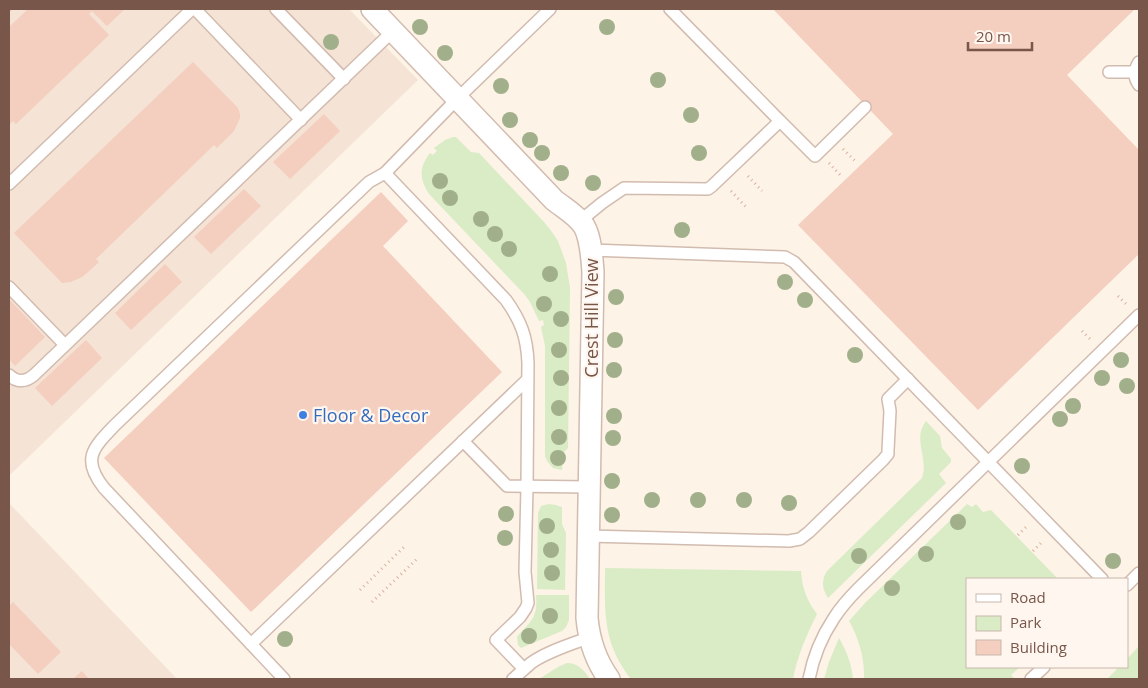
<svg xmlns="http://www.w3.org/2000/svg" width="1148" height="688" font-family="'Open Sans',sans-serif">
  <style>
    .residential { fill: #f5e4d5 }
    .green { fill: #d9ecc5 }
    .building { fill: #f4cebe }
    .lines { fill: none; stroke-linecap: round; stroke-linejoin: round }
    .lane-casing { stroke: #d2bbaf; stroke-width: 14 }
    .street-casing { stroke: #d2bbaf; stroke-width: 24 }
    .path { stroke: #d9b1a0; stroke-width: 3; stroke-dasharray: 1 4; stroke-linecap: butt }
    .lane { stroke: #fff; stroke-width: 11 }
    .street { stroke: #fff; stroke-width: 21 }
    .tree { fill: #a1b08b }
    .shop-dot { fill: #3f7fe0; stroke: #fff7ef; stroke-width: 2 }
    .labels { text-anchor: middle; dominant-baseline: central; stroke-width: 4.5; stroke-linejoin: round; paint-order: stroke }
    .street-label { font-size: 18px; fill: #78564a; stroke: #fff7ef }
    .shop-label { font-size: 18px; fill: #366cbe; stroke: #fff7ef; text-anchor: start }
  </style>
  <rect width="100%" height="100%" fill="#fdf3e7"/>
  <!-- residential -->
  <g class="residential">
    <polygon points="9,9 349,9 418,80 9,476"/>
    <polygon points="9,503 177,679 9,679"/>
  </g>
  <!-- green -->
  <g class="green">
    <path d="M453 137H456L471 152 479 153 544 222 552 232 558 241 566 263 570 288 568 448 563 453 562 470 553 468 547 461 545 456V346L541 327 544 325 543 320 539 321 530 302 525 295 429 194C419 179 419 167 430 153L433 155 437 151 434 148 445 140Z"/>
    <path d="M926 421 940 436 942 448 951 459V462L939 474 946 483 828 598C822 589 821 581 827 571L922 478C929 458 912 440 926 421Z"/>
    <polygon points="549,504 556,505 562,507 562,524 566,533 565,590 537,589 538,513 541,506"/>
    <path d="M967 504 972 507 976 504 983 512 991 510 1058 579H967V667H1020L1011 675 1015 679H864C865 660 859 638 849 621L865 603Z"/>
    <path d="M605 568 801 571C802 588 807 601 817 614 807 634 797 657 793 679H631C602 642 605 612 605 568Z"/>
    <path d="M536 595H569V620L566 627 562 631 521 648 518 645 517 637C519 634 522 631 525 628 536 617 537 610 536 595Z"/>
    <path d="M839 638C846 650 852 665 853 679H824L829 662Z"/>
    <polygon points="1139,646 1139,679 1107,679 1119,667 1127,667 1127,659"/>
    <path d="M567 663C578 663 584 670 590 679H539L558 667Z"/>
  </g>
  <!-- building -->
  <g class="building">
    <polygon points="28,9 125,9 107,26 92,11 89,14 109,35 16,124 13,121 9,125 9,27"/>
    <polygon points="773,9 1135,9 1067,75 1139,150 1139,254 978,410 798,225 893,134"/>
    <polygon points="193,62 238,108 240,114 240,118 234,131 217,148 214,145 96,259 99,262 87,273 82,277 71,282 62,283 14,233"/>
    <polygon points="324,114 340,131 290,179 273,162"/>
    <polygon points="244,189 261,206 211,254 194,237"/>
    <polygon points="381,192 408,221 383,246 502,372 251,612 104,458"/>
    <polygon points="165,264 182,282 131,330 115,313"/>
    <polygon points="9,299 45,337 15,366 9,359"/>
    <polygon points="86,340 102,358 52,406 35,388"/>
    <polygon points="13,602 61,652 38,674 9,644 9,606"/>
    <polygon points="82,671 89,679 73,679"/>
  </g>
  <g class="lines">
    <defs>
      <g id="lane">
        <polyline points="195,9 301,120"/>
        <polyline points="276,9 344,79"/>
        <path d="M1139 62C1134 70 1133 77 1139 85"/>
        <polyline points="1109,72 1135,72"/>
        <polyline points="780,121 815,156 865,107"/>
        <path d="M385 173 506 300C521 321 527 337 528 363L527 487 525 572 528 603 526 608 520 617 496 640 524 669"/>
        <polyline points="9,184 192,9"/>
        <polyline points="580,221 602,203 624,188 708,189 712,186 780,121 670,9"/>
        <polyline points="591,250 785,257 794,262 1102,579"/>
        <polyline points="9,287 65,345"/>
        <path d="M9 375C17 383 26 382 34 375L393 31"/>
        <polyline points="463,441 507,486 589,487"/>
        <polyline points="588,536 789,541 800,539 809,532 883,460 888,454 888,450 890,411 888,399 908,379"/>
        <polyline points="1127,585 1139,573"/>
        <polyline points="251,644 527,380"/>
        <path d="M284 679 104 488C81 459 93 448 115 425L369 182 385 173 458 98 550 9"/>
        <path d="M513 679C519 674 525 668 531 663 548 651 570 645 590 637"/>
        <path d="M809 679C813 658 822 636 834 618 841 607 850 597 859 588L1139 315"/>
        <polyline points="1031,679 1044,667"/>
      </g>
      <path id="street" d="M372 9 554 200C564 208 577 215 584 226 591 238 592 259 593 272L587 618C589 640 596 661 609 679"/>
    </defs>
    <!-- lane casing -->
    <use href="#lane" class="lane-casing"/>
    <!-- street casing -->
    <use href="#street" class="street-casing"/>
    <!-- path -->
    <g class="path">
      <polyline points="9,10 10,9"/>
      <polyline points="843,149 857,163"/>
      <polyline points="829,163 842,177"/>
      <polyline points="748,176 762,191"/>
      <polyline points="731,191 746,207"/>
      <polyline points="1118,296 1128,306"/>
      <polyline points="1082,331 1090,339"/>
      <polyline points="1018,535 1028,525"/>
      <polyline points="1033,551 1043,541"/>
      <polyline points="360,590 405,546"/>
      <polyline points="372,602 418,558"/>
    </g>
    <!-- lane -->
    <use href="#lane" class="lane"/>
    <!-- street -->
    <use href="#street" class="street"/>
  </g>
  <!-- trees -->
  <g class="tree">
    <circle cx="420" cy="27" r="8"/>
    <circle cx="607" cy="27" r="8"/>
    <circle cx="331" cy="42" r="8"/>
    <circle cx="445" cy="53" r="8"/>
    <circle cx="658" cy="80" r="8"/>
    <circle cx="501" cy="86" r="8"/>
    <circle cx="691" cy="115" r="8"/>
    <circle cx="510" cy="120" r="8"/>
    <circle cx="530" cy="140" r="8"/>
    <circle cx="542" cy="153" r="8"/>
    <circle cx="699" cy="153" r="8"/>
    <circle cx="561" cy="173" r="8"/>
    <circle cx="440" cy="181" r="8"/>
    <circle cx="593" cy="183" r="8"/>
    <circle cx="450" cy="198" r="8"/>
    <circle cx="481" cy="219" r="8"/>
    <circle cx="682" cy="230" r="8"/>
    <circle cx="495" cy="234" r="8"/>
    <circle cx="509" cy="249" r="8"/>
    <circle cx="550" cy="274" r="8"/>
    <circle cx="785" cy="282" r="8"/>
    <circle cx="616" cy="297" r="8"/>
    <circle cx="805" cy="300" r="8"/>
    <circle cx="544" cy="304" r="8"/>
    <circle cx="561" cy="319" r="8"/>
    <circle cx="615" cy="340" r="8"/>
    <circle cx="559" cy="350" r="8"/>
    <circle cx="855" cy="355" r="8"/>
    <circle cx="1121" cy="360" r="8"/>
    <circle cx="614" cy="370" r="8"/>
    <circle cx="561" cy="378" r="8"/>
    <circle cx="1102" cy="378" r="8"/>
    <circle cx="1127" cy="386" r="8"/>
    <circle cx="1073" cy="406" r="8"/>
    <circle cx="559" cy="408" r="8"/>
    <circle cx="614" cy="416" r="8"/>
    <circle cx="1060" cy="419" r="8"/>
    <circle cx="559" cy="437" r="8"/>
    <circle cx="613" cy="438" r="8"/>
    <circle cx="558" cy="458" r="8"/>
    <circle cx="1022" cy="466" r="8"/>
    <circle cx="612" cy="481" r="8"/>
    <circle cx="652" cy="500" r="8"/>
    <circle cx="698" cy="500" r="8"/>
    <circle cx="744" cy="500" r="8"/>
    <circle cx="789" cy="503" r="8"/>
    <circle cx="506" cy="514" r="8"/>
    <circle cx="612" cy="515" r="8"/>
    <circle cx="958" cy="522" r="8"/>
    <circle cx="547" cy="526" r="8"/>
    <circle cx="505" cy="538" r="8"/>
    <circle cx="551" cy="550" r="8"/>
    <circle cx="926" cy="554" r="8"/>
    <circle cx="859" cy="556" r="8"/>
    <circle cx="1113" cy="561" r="8"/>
    <circle cx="552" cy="573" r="8"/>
    <circle cx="892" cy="588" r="8"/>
    <circle cx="550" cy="616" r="8"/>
    <circle cx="529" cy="636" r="8"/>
    <circle cx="285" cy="639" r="8"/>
  </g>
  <!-- markers -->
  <circle class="shop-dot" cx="303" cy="415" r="5"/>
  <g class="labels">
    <!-- street labels -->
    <g class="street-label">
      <text transform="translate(591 318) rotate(-90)">Crest Hill View</text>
    </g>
    <!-- shop labels -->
    <g class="shop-label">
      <text x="313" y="415">Floor &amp; Decor</text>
    </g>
  </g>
  <!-- border -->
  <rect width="1148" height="688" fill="none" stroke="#78564a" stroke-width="20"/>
  <!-- legend -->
  <rect x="966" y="578" width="162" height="90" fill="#fff7ef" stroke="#c9b7ad"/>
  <rect x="976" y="594" width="25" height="8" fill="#ffffff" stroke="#c9b7ad"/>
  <text x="1010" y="603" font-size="15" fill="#78564a">Road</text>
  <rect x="976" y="616" width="25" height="15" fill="#d9ecc5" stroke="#c9b7ad"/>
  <text x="1010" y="628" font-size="15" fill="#78564a">Park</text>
  <rect x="976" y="640" width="25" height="15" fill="#f4cebe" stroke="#c9b7ad"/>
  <text x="1010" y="653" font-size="15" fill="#78564a">Building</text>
  <!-- scale -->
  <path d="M968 42v8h64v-8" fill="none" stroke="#78564a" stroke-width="2.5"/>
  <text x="976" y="42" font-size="15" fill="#78564a" stroke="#fff7ef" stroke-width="4" paint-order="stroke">20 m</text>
</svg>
